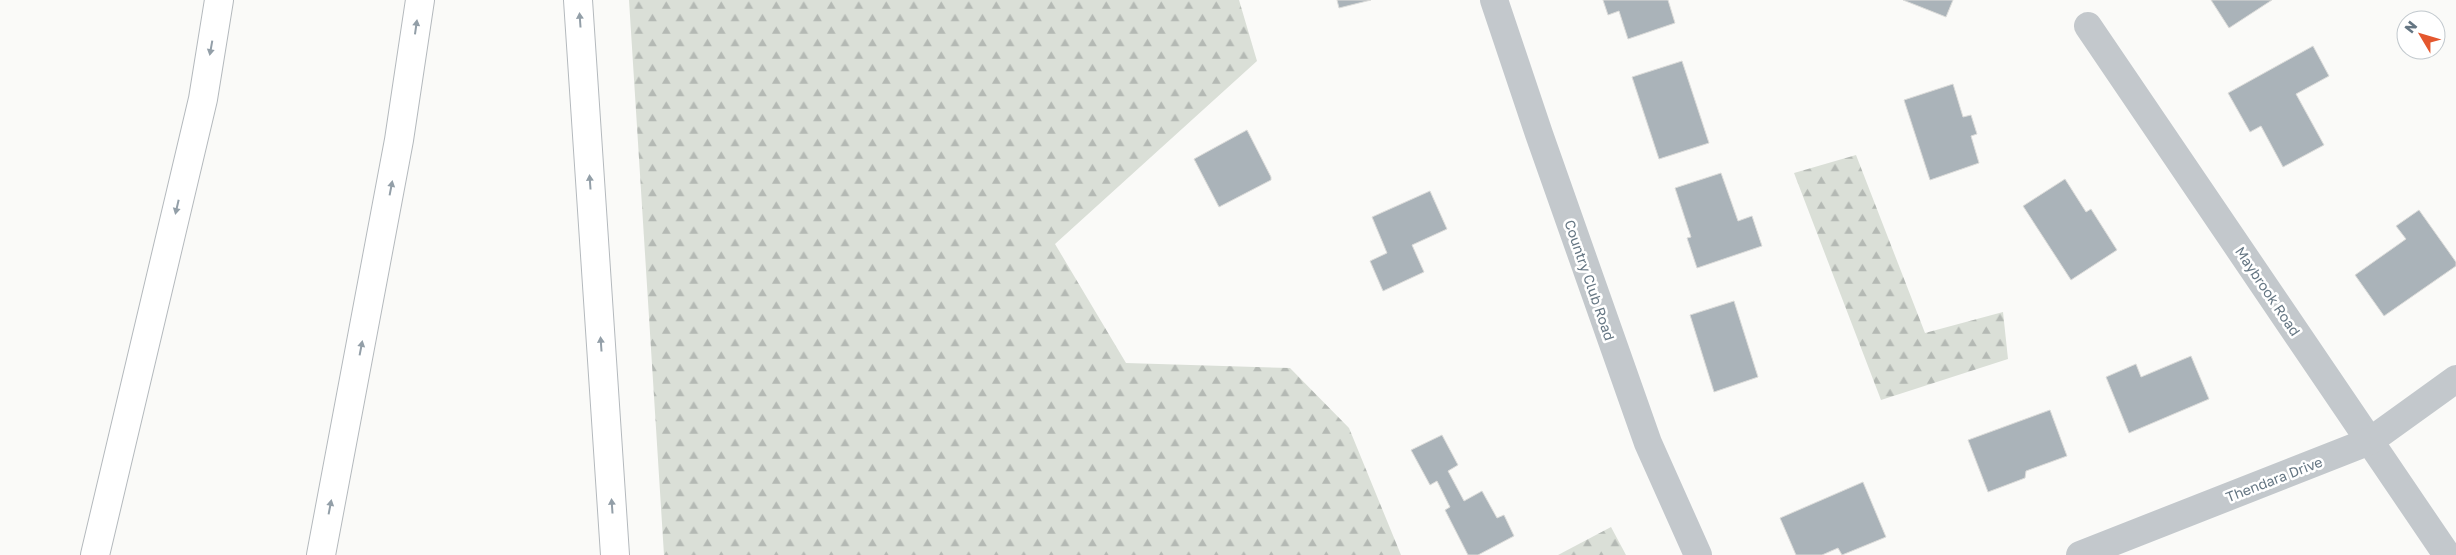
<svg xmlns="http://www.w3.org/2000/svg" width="2456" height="555" font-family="'Golos Text',sans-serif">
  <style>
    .forest { fill: url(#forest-firs) }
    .building { fill: #aab3b9; stroke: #dcdcda }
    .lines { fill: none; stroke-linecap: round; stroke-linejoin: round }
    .motorway-casing { stroke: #b4b9bd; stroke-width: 30 }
    .minor { stroke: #c3c8cc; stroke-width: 28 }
    .tertiary { stroke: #c3c8cc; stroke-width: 28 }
    .motorway { stroke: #fff; stroke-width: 28 }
    .oneway { fill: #939fa8 }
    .labels { text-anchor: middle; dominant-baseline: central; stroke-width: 5; stroke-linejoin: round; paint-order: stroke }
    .street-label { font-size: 14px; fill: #657683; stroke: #fff }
  </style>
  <defs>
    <pattern id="forest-firs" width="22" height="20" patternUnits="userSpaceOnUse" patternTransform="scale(1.25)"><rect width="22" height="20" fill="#dadfd7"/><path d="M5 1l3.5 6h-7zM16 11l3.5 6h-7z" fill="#b4b9b4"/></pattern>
  </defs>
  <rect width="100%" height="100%" fill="#fafaf8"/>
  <!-- forest -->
  <g class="forest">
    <polygon points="629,0 1239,0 1257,61 1055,244 1126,363 1290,368 1349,428 1401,555 664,555"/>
    <polygon points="1856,155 1925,333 2003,312 2008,359 1881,400 1794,173"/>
    <polygon points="1611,527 1626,555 1558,555"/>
  </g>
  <!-- building -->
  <g class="building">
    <polygon points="1337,0 1371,0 1339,8"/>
    <polygon points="1603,0 1668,0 1675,23 1628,39 1619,11 1608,15"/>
    <polygon points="1903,0 1953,0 1946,17"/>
    <polygon points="2211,0 2272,0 2229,28"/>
    <polygon points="2313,46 2329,76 2296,94 2324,145 2283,167 2261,126 2250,132 2228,93"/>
    <polygon points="1682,61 1709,143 1659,159 1632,77"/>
    <polygon points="1953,84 1963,117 1971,115 1977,134 1971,136 1979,163 1930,180 1904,100"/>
    <polygon points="1247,130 1271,177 1271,180 1219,207 1194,159"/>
    <polygon points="1721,173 1738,221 1752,216 1762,246 1697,268 1687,238 1691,237 1675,188"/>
    <polygon points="2065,179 2086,212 2091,209 2117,250 2071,280 2023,206"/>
    <polygon points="1430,191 1447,229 1412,245 1424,272 1383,291 1370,261 1387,253 1372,217"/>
    <polygon points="2419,210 2456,262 2456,266 2384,316 2355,275 2406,239 2396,226"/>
    <polygon points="1734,301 1758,377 1714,392 1690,315"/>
    <polygon points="2191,356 2209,399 2129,433 2106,377 2136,364 2141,377"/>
    <polygon points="2050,410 2067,456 2026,471 2025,478 1988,492 1968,440"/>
    <polygon points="1442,435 1458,465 1448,471 1464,501 1482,491 1497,518 1504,515 1514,536 1478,555 1468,555 1445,510 1450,507 1437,481 1430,485 1411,450"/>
    <polygon points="1863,482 1886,537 1842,555 1838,548 1822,555 1796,555 1780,518"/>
  </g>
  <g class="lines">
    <defs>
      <g id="motorway">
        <polyline points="578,0 615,555"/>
        <polyline points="95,555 203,99 219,0"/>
        <polyline points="321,555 399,140 420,0"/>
      </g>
    </defs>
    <!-- motorway casing -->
    <use href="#motorway" class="motorway-casing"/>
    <!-- minor -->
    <g class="minor">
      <polyline points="2088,26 2447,555"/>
      <polyline points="2080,555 2370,441 2456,379"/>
    </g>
    <!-- tertiary -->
    <polyline class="tertiary" points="1494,0 1539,134 1648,443 1698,555"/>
    <!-- motorway -->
    <use href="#motorway" class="motorway"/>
  </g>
  <!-- one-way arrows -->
  <defs><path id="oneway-solid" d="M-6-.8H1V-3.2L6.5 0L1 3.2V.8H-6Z" transform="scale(1.25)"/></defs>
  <g class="oneway">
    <use href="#oneway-solid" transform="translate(580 20) rotate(-94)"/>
    <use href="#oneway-solid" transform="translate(416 27) rotate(-82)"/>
    <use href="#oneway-solid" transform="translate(211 48) rotate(100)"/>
    <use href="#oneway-solid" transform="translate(590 182) rotate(-94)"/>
    <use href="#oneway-solid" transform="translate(391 188) rotate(-79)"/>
    <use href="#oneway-solid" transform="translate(177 207) rotate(103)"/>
    <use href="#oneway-solid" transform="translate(601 344) rotate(-94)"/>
    <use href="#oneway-solid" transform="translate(361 348) rotate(-79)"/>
    <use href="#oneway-solid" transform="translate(612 506) rotate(-94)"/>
    <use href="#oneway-solid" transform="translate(330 507) rotate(-79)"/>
  </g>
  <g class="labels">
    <!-- street labels -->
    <g class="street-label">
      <text transform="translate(1590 280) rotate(71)">Country Club Road</text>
      <text transform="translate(2268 291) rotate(56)">Maybrook Road</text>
      <text transform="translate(2274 479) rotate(-21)">Thendara Drive</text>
    </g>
  </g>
  <!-- north arrow -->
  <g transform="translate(2421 35) rotate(308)"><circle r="24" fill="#ffffff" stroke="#c1c8cd"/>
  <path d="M0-4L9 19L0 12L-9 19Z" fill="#e4572e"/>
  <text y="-8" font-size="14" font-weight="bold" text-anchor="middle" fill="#657683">N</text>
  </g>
</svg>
